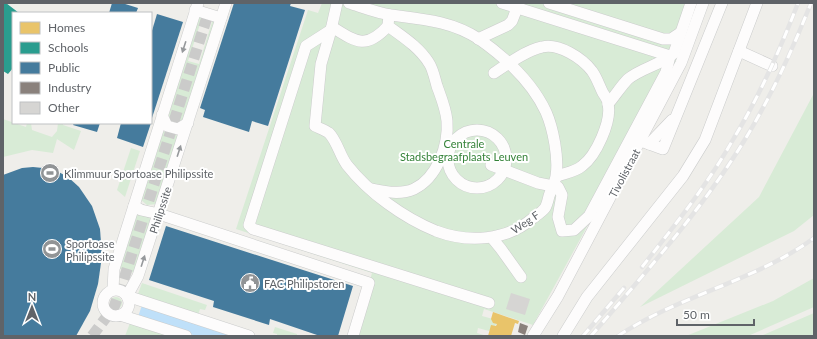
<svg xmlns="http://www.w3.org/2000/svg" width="817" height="339" font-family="Lato,sans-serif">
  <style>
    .green { fill: #d8ebd6 }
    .water { fill: #bfe0f9 }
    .homes { fill: #e9c46a }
    .schools { fill: #2a9d8f }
    .public { fill: #457b9d }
    .industry { fill: #8a817c }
    .building { fill: #d6d5d3 }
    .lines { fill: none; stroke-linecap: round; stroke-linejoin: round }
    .minor-tunnel { stroke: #cbcbca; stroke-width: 11; stroke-dasharray: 11 5.5; stroke-linecap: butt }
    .minor-casing { stroke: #cbcccc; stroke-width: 12 }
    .minor { stroke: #fdfcfc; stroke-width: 11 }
    .rail-casing { stroke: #e4e4e4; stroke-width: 4.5 }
    .rail { stroke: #fff; stroke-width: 3; stroke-dasharray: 9; stroke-linecap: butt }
    .oneway { fill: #96999c }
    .labels { text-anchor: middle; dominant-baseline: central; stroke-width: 4; stroke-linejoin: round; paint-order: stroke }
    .park-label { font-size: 11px; fill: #348238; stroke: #fff }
    .poi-label { font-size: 11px; fill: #5f6368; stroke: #fff; text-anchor: start }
    .street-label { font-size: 11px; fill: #5f6368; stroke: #fff }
  </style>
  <rect width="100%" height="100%" fill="#efeeea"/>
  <!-- green -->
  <g class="green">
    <polygon points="322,3 699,3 678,61 533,325 484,309 482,316 493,319 497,324 489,331 478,328 477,333 487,336 355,336 372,273 236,229 308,10 318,13"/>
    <polygon points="200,14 203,15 188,61 199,64 213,19 216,20 184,120 174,122 167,115"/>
    <polygon points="814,93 814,215 794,231 640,307 759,197"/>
    <polygon points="3,119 26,127 27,123 31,123 32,130 52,137 57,131 58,123 63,123 63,125 81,131 74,150 57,139 53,153 32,150 3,157"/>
    <polygon points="162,131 179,136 157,204 147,205 140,199"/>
    <polygon points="131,148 140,151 125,197 117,190"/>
    <polygon points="137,211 153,216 135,273 118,268"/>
    <polygon points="814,278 814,307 748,336 686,336 773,301"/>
    <polygon points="142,283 207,305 205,310 200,309 198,315 138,294"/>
    <circle cx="116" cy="303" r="6"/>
    <polygon points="814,313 814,336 761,336"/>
    <polygon points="130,323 169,336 125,336"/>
    <polygon points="275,327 297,334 297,336 277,336 277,334 273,333"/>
  </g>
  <!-- water -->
  <polygon class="water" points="142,305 239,336 196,336 138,317"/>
  <!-- homes -->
  <polygon class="homes" points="493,312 519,321 518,324 515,323 511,336 488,336 491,325 496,326 497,324 493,323 491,319"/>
  <!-- schools -->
  <polygon class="schools" points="3,3 6,3 19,13 13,13 13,68 8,74 3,71"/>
  <!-- public -->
  <g class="public">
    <polygon points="112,3 122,3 138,8 136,13 109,13"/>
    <polygon points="234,3 291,3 290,6 305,10 268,126 252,121 249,132 203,117 205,110 200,108"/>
    <polygon points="157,14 183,22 151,121 151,34"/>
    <polygon points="74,123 100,123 97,132 73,125"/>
    <polygon points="121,123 151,123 143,147 117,138"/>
    <polygon points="33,167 53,169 68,177 79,187 92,206 100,229 102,256 98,284 90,311 76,336 3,336 3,175 22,168"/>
    <polygon points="166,226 353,286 338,336 320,336 270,319 269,325 213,307 214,301 149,280"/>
  </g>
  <!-- industry -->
  <polygon class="industry" points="520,323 528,326 525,335 518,332"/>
  <!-- building -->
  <polygon class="building" points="511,293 530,299 525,315 506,309"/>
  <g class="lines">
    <!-- minor-tunnel -->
    <polyline class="minor-tunnel" points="92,336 114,307 122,285 208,14"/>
    <defs>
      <g id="minor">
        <path d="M337 3 331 30 321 64 315 126C319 128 325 130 329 133 337 141 340 156 347 165 369 193 404 218 436 231 468 243 507 241 533 218 537 215 542 212 545 208 547 205 548 200 549 196 551 190 555 183 556 176 559 158 553 128 546 112 532 82 506 58 479 39 452 21 422 19 391 15 377 13 362 7 349 3"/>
        <polyline points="549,3 663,39 671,39 680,33"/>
        <polyline points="195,10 221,18"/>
        <path d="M332 27C356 42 366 50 388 26"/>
        <polyline points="331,30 306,46 249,225 253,229 489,303"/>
        <polyline points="478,39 508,25 512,21 519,3"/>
        <polyline points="739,51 772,66"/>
        <path d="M494 73C507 64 527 50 542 47 559 43 582 58 592 71 597 78 599 85 603 93 605 96 608 100 608 104 612 121 596 156 582 166 575 172 565 173 557 176"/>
        <path d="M608 104C615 96 621 86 628 79 641 68 663 64 674 53L691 3"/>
        <polyline points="162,115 167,126 178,129 188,123"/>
        <circle cx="477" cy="159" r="29"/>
        <polyline points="641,141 663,149 722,3"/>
        <polyline points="649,144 672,120"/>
        <polyline points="491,165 538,183 558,187 562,195 558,217 562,231 574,230 589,216 666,72 670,56 502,3"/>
        <path d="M372 189C385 192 401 195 414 189 437 178 449 145 447 121 446 109 441 97 437 86 435 79 433 69 429 63 419 47 403 37 388 26L389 15"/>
        <polyline points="134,206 141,210 159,214 369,283 353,336"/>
        <polyline points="492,238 501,249 521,277"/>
        <polyline points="113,290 114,269 198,3"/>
        <circle cx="116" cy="303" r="13"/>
        <polyline points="127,296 138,276 226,3"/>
        <polyline points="127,296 249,336"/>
        <polyline points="120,315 186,336"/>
        <polyline points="533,336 558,296 681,63 703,3"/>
        <polyline points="563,336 587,297 683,176 705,140 757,3"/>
      </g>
    </defs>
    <!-- minor casing -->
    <use href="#minor" class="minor-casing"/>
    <!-- minor -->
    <use href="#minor" class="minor"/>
    <defs>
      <g id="rail">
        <path d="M642 267C675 225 708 184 734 138 760 95 780 50 798 3"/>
        <polyline points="583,336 624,288"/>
        <path d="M591 336C644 274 701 211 744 141 771 97 792 51 811 3"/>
        <path d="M618 336C679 295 754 282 814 238"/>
      </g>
    </defs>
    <!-- rail casing -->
    <use href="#rail" class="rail-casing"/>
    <!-- rail -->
    <use href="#rail" class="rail"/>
  </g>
  <!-- one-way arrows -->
  <defs><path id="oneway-solid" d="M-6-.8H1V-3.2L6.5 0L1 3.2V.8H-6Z"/></defs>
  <g class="oneway">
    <use href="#oneway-solid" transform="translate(184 47) rotate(108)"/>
    <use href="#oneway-solid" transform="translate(179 151) rotate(-72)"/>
    <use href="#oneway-solid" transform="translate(143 261) rotate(-72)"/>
  </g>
  <!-- icons -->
  <defs>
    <symbol id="stadium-disc" viewBox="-11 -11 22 22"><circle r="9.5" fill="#919496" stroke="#fff"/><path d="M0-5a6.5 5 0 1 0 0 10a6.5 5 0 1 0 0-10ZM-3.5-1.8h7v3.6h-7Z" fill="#fff"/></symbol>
    <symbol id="civic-disc" viewBox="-11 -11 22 22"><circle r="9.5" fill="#919496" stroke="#fff"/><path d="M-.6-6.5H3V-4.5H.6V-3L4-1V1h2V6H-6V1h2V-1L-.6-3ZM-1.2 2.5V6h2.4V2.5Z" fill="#fff"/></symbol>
  </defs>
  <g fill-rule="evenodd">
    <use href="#stadium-disc" x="39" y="162" width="22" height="22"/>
    <use href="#stadium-disc" x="41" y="238" width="22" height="22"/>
    <use href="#civic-disc" x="239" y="272" width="22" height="22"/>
  </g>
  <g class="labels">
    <!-- park labels -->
    <g class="park-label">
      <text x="464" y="143">Centrale<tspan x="464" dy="13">Stadsbegraafplaats Leuven</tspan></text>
    </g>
    <!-- poi labels -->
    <g class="poi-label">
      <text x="64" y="173">Klimmuur Sportoase Philipssite</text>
      <text x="66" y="243">Sportoase<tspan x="66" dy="13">Philipssite</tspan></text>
      <text x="264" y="283">FAC Philipstoren</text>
    </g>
    <!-- street labels -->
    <g class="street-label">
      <text transform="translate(624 173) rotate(-62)">Tivolistraat</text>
      <text transform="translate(160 210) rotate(-72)">Philipssite</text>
      <text transform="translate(525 222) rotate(-34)">Weg F</text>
    </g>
  </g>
  <!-- border -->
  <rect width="817" height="339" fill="none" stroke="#5f6368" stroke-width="8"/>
  <!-- legend -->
  <rect x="12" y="12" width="140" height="112" fill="#ffffff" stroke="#bfc1c3"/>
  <rect x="20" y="22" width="20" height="12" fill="#e9c46a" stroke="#bfc1c3"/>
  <text x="48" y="32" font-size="12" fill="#5f6368">Homes</text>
  <rect x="20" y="42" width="20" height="12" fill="#2a9d8f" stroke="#bfc1c3"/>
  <text x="48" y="52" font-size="12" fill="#5f6368">Schools</text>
  <rect x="20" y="62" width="20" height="12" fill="#457b9d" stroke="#bfc1c3"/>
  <text x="48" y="72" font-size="12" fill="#5f6368">Public</text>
  <rect x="20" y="82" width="20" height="12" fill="#8a817c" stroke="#bfc1c3"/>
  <text x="48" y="92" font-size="12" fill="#5f6368">Industry</text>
  <rect x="20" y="102" width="20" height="12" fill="#d6d5d3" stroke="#bfc1c3"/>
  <text x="48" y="112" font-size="12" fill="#5f6368">Other</text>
  <!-- north arrow -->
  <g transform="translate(32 307)" stroke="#ffffff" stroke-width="3" paint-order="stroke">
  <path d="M0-3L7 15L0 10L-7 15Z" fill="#5f6368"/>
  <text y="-6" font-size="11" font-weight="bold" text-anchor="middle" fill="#5f6368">N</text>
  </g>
  <!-- scale -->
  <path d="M677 319v6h77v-6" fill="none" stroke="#5f6368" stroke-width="2"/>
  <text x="683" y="319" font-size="12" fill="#5f6368" stroke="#ffffff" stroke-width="3" paint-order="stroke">50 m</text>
</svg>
